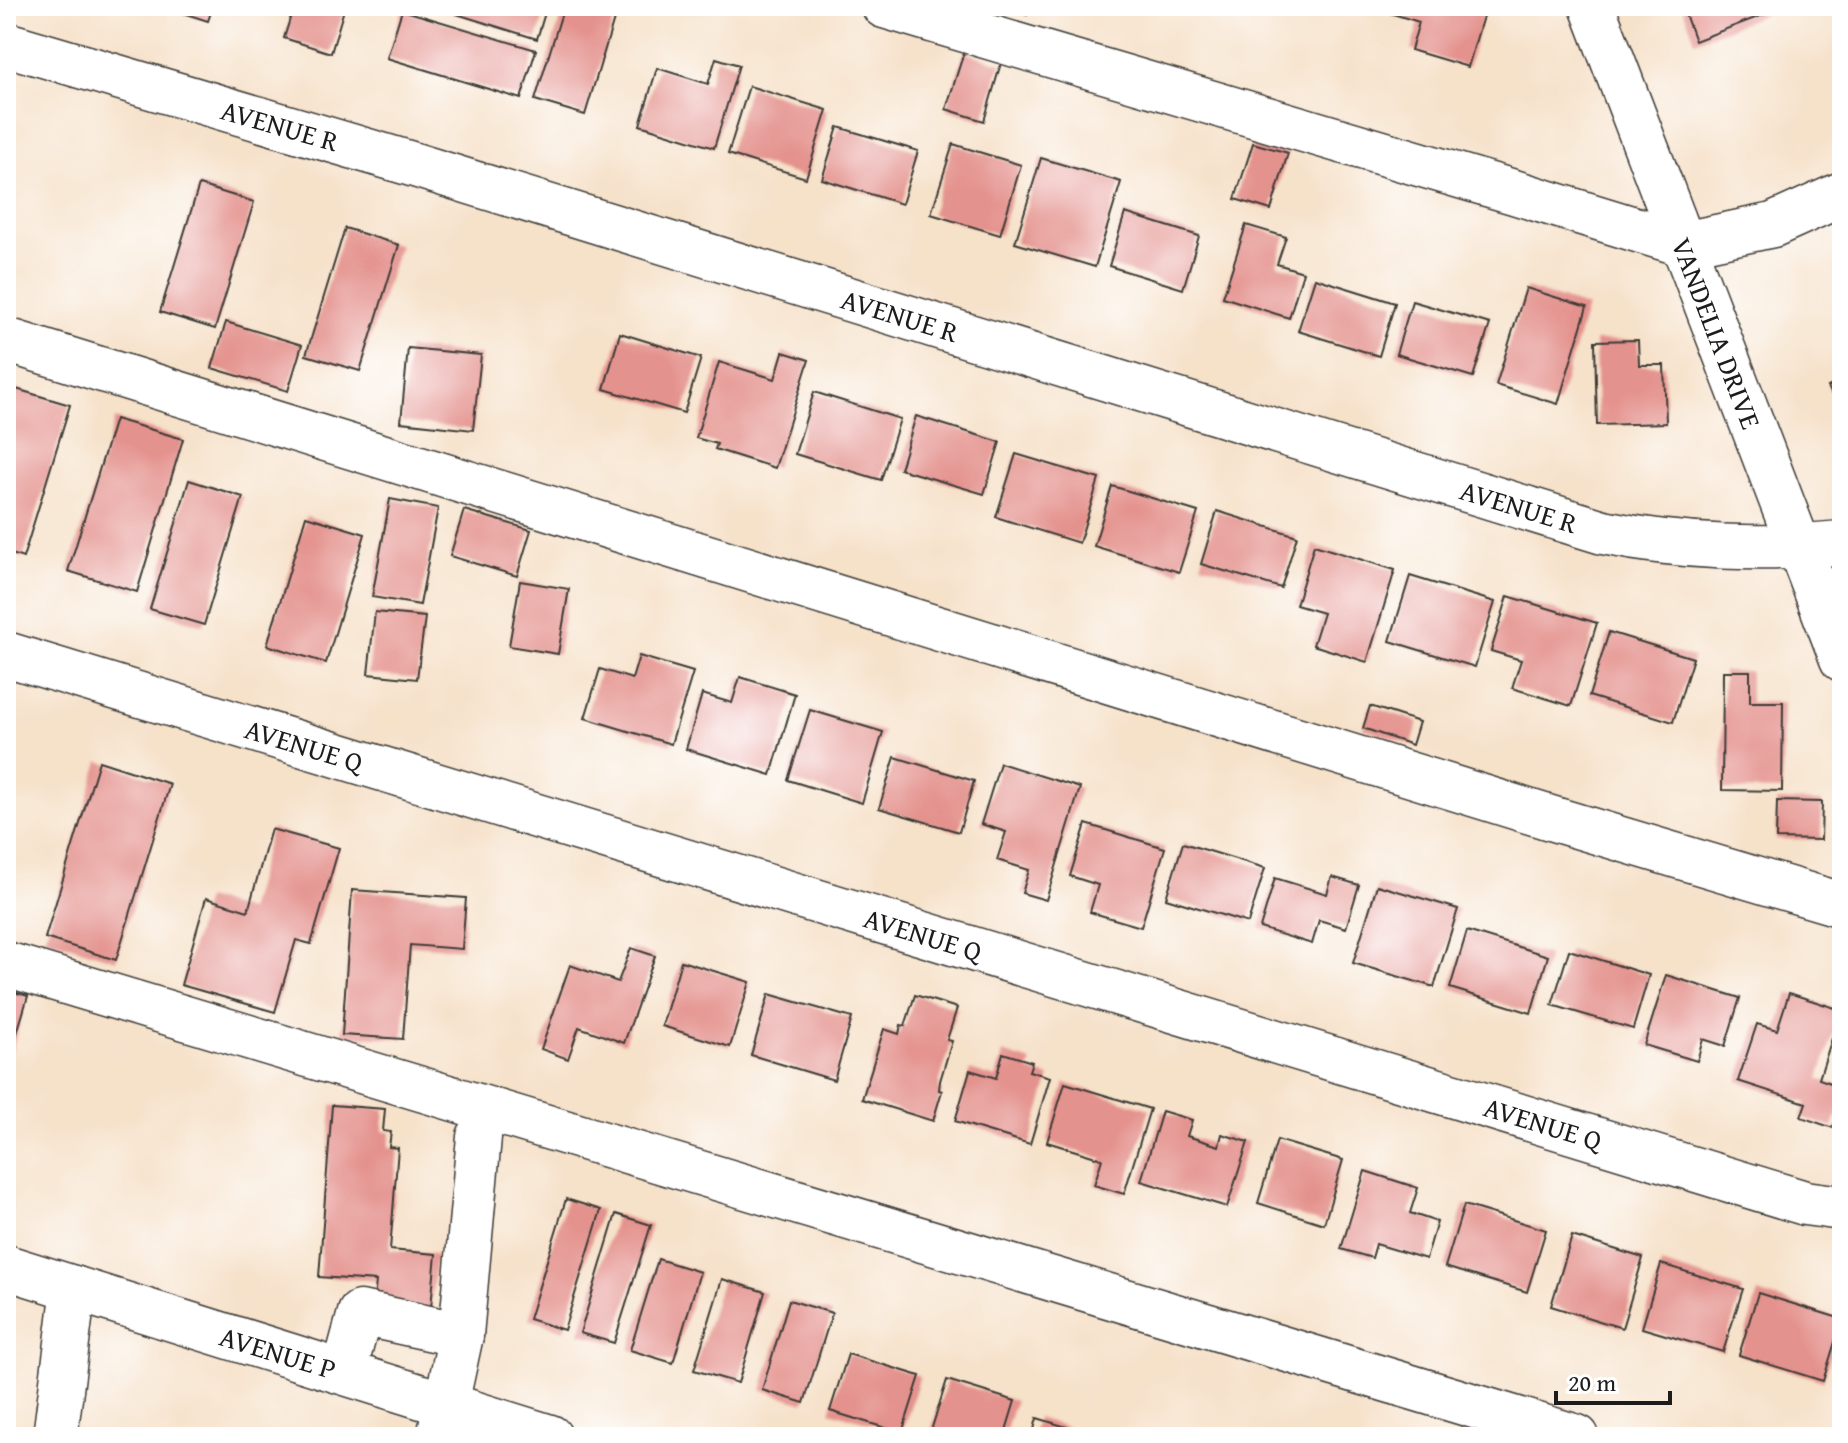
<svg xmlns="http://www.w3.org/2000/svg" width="1848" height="1443" font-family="'Gentium Book Plus',serif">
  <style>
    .building { fill: #e4928d }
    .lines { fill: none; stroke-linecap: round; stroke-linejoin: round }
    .minor-casing { stroke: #3d3a36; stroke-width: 47 }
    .minor { stroke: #fff; stroke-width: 44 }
    .labels { text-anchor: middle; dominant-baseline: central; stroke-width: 6; stroke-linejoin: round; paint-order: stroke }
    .street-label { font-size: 28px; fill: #1c1c1c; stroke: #fff }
  </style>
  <rect width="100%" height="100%" fill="#fff"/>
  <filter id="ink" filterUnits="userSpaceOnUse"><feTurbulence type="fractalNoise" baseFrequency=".0125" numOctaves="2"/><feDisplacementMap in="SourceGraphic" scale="16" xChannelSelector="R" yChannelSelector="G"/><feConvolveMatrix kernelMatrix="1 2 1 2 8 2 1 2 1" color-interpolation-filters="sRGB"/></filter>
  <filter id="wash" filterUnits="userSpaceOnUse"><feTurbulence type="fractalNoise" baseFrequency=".006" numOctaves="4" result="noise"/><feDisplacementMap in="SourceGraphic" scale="32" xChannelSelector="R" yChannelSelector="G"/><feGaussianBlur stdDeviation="1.8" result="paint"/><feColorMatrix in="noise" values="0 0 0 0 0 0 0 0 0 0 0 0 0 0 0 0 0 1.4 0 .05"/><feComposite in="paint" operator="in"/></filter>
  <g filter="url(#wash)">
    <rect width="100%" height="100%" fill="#f6e1c9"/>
    <g id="blocks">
      <!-- building -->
      <g class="building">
        <polygon points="161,6 213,6 208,21"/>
        <polygon points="294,6 345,6 331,53 284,38"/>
        <polygon points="431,6 547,6 537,39"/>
        <polygon points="564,6 618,6 585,115 535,100"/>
        <polygon points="1001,6 1029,6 1027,15"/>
        <polygon points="1348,6 1374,6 1372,14"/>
        <polygon points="1392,6 1486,6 1468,67 1411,50 1419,22 1390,13"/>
        <polygon points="1682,6 1769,6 1771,12 1695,41"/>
        <polygon points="402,10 536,50 521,99 387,58"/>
        <polygon points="964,52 1001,63 984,121 946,109"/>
        <polygon points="716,58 739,65 714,148 640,125 657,68 708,84"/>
        <polygon points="749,86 827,110 806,178 728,154"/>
        <polygon points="838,127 918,151 902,204 822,179"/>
        <polygon points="1253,143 1288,153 1271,210 1235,199"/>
        <polygon points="953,144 1021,165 1000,235 931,214"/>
        <polygon points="1041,158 1121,182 1095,267 1015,243"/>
        <polygon points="199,185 254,202 215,329 160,312"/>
        <polygon points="1125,213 1199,236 1183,289 1109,266"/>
        <polygon points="1246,225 1286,237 1277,264 1303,272 1289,318 1223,297"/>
        <polygon points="345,228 399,245 360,371 306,355"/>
        <polygon points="1315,278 1395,303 1379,356 1298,331"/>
        <polygon points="1526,288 1587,307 1558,404 1496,385"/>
        <polygon points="1412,301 1490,324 1473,377 1396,354"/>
        <polygon points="226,322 302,345 288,391 212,368"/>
        <polygon points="620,333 701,358 684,413 604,389"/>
        <polygon points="1638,340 1639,365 1664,365 1666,423 1597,425 1595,341"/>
        <polygon points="408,348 481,355 473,430 401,422"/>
        <polygon points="783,352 809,360 775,468 715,449 717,444 696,438 719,362 775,379"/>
        <polygon points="1842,380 1842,414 1828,387"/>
        <polygon points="6,386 70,405 23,558 6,552"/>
        <polygon points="814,392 900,419 881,480 795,454"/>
        <polygon points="916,416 1000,442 984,494 900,469"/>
        <polygon points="115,419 183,439 137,592 68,571"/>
        <polygon points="1016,454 1099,479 1079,543 996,517"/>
        <polygon points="189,480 243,497 204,625 150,609"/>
        <polygon points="1112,486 1198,512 1179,572 1094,546"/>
        <polygon points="390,499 438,508 420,605 372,597"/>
        <polygon points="464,510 531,530 517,576 450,556"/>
        <polygon points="1217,511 1297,536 1281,588 1201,564"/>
        <polygon points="306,516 365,534 326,663 267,645"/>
        <polygon points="1314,545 1395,570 1367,662 1313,645 1323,613 1296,605"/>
        <polygon points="1410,576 1495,602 1475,667 1390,641"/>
        <polygon points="520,581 569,589 558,654 509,646"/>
        <polygon points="1508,596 1597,623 1571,706 1512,688 1521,660 1491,651"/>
        <polygon points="375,612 425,617 417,679 368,674"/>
        <polygon points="1609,632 1693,658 1673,722 1589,696"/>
        <polygon points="639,656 693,672 671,744 585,718 600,669 632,679"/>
        <polygon points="1723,671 1750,671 1750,702 1783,702 1782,791 1722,790"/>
        <polygon points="740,677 795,694 771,775 686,749 702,694 732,703"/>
        <polygon points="1370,706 1419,722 1412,745 1363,728"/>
        <polygon points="810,710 883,732 862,803 788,780"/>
        <polygon points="895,757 974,781 959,832 879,808"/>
        <polygon points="99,761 170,784 116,960 45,938"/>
        <polygon points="1000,763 1080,788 1046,900 1022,893 1029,870 997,860 1006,832 981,824"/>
        <polygon points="1777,801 1822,802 1821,840 1776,839"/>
        <polygon points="1086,824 1165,848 1141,927 1090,912 1098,885 1070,876"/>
        <polygon points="271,829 339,848 311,944 296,940 275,1012 181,985 206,898 248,911"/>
        <polygon points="1183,843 1265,868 1248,923 1166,898"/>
        <polygon points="6,849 14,851 7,876 6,876"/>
        <polygon points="1332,877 1359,885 1346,928 1319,920 1312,944 1260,928 1275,878 1327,894"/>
        <polygon points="1377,885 1458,909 1434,987 1353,963"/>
        <polygon points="352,890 466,898 462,949 410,945 403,1039 342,1035"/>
        <polygon points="1467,931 1548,956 1531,1013 1450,988"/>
        <polygon points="631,948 655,956 624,1043 579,1027 568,1059 541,1049 570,965 618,982"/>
        <polygon points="1569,950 1649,975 1633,1029 1552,1005"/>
        <polygon points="681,961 750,982 730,1047 662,1026"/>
        <polygon points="1666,975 1740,998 1725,1046 1703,1039 1697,1061 1644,1045"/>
        <polygon points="6,990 28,996 7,1067 6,1067"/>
        <polygon points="1789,993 1841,1010 1819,1079 1842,1087 1842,1100 1833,1128 1801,1117 1806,1103 1738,1081 1757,1024 1777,1030"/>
        <polygon points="769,994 852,1018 834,1080 751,1055"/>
        <polygon points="915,995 957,1008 947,1040 952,1041 940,1081 939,1090 942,1091 933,1121 862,1099 884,1029 899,1034 901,1025 905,1026"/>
        <polygon points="1003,1053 1032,1062 1029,1071 1050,1077 1030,1144 955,1121 970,1070 996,1078"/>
        <polygon points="1065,1083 1150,1109 1124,1194 1094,1185 1102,1159 1047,1142"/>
        <polygon points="332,1105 385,1109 383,1131 391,1132 389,1147 398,1148 390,1250 436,1254 431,1307 374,1302 376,1281 319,1277"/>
        <polygon points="1162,1111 1192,1120 1187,1136 1219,1146 1222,1134 1248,1142 1227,1207 1141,1181"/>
        <polygon points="1277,1140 1343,1160 1324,1224 1258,1203"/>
        <polygon points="1365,1171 1418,1188 1410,1213 1437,1222 1426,1259 1376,1244 1372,1258 1341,1249"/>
        <polygon points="566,1199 601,1210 564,1330 529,1319"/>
        <polygon points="1464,1205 1546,1230 1527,1292 1445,1267"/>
        <polygon points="616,1214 651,1225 614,1343 580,1333"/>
        <polygon points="1572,1236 1643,1258 1622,1328 1551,1306"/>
        <polygon points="658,1259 700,1272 673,1363 630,1350"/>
        <polygon points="1661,1264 1743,1289 1723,1352 1642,1328"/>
        <polygon points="722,1279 765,1292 738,1383 694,1370"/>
        <polygon points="1758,1293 1842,1319 1823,1381 1739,1355"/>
        <polygon points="789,1300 832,1313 804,1403 762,1390"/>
        <polygon points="848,1354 920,1376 902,1433 830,1411"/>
        <polygon points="947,1380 1015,1401 1004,1437 929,1437"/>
        <polygon points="1037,1418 1096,1436 1096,1437 1032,1437"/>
      </g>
    </g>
  </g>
  <g filter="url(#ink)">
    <use href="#blocks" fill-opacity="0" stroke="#3d3a36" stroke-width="2"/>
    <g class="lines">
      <defs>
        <g id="minor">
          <polyline points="884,6 1514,192 1683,244 1773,225 1842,194"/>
          <polyline points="1592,6 1842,659"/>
          <path d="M6 44 405 162 1603 532C1679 548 1765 551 1842 543"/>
          <polyline points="6,340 1557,820 1842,905"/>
          <polyline points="6,654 1805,1203 1842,1208"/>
          <polyline points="6,964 1577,1437"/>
          <polyline points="6,1267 550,1437"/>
          <polyline points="344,1372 360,1313 461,1335"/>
          <polyline points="55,1437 74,1288"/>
          <polyline points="439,1437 461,1335 479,1137"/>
        </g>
      </defs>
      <!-- minor casing -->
      <use href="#minor" class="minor-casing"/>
      <!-- minor -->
      <use href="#minor" class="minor"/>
    </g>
  </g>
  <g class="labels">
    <!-- street labels -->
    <g class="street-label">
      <text transform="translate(280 125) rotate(16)">AVENUE R</text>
      <text transform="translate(900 315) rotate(17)">AVENUE R</text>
      <text transform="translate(1717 333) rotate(69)">VANDELIA DRIVE</text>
      <text transform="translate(1519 506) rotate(17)">AVENUE R</text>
      <text transform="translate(304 745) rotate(17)">AVENUE Q</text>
      <text transform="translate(923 934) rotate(17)">AVENUE Q</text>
      <text transform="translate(1543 1123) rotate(17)">AVENUE Q</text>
      <text transform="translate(278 1352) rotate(17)">AVENUE P</text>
    </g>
  </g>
  <!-- margin -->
  <rect width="1848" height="1443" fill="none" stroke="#fff" stroke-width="32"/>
  <!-- scale -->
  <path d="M1556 1391v12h114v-12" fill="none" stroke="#1c1c1c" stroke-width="4"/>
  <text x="1568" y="1391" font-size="24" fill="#1c1c1c" stroke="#ffffff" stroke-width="6" paint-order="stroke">20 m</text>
</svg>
